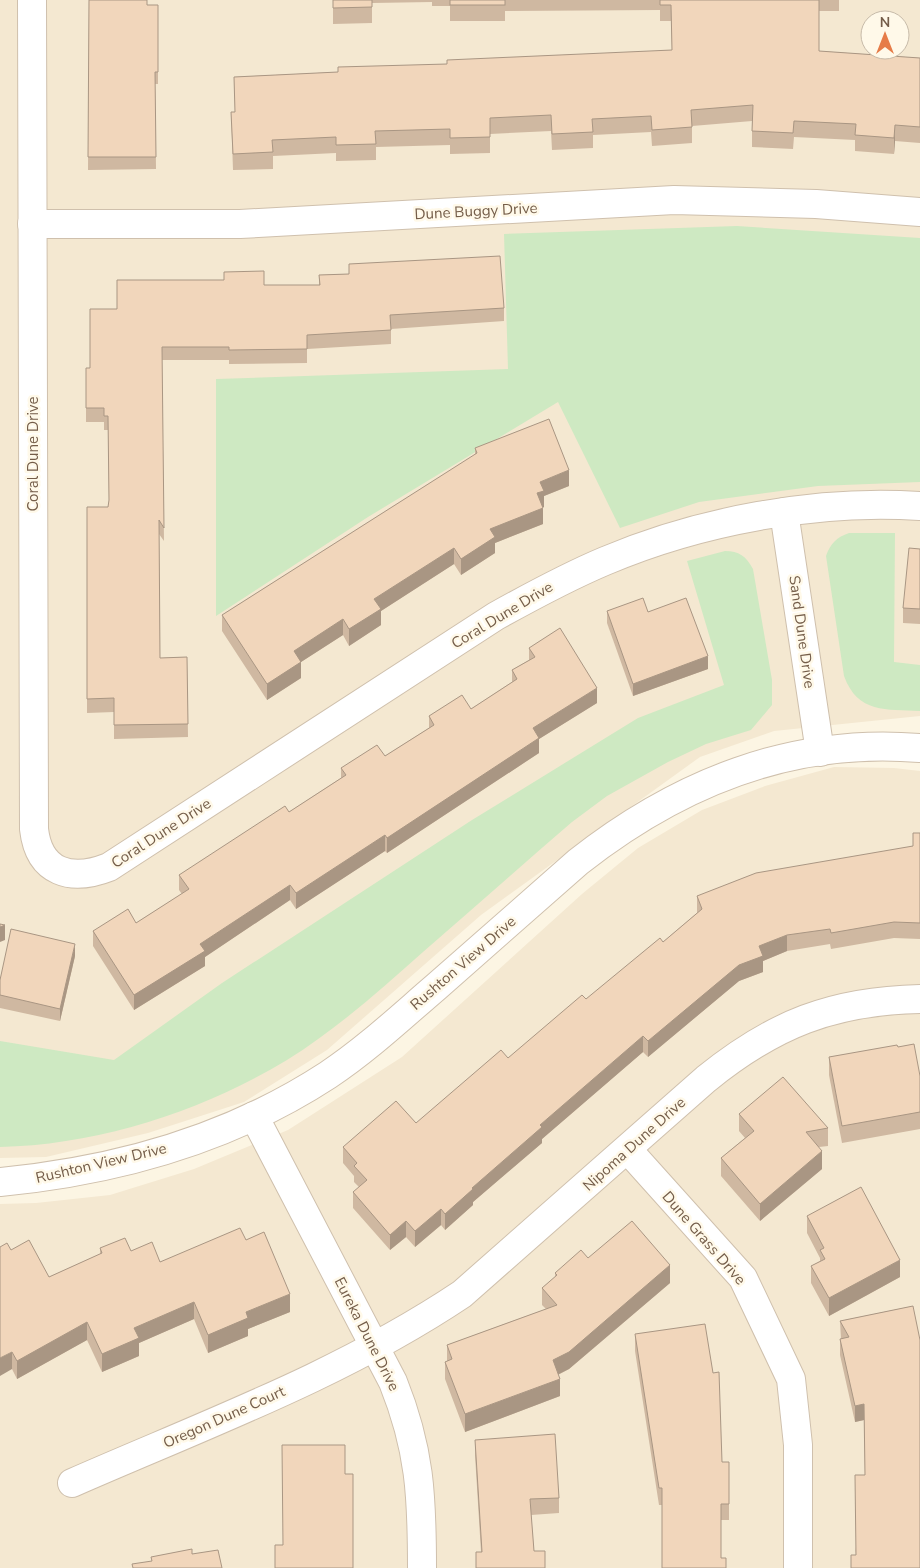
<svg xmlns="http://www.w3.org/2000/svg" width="920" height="1568" font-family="'Nunito Sans',sans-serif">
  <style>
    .residential { fill: #f4e8d1; fill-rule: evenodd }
    .grass { fill: #cee9c2 }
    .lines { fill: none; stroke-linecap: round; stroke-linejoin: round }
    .minor-casing { stroke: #cfc0ad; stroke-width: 30 }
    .minor { stroke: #fff; stroke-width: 28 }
    .wall { fill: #cfb8a1 }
    .shaded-wall { fill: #a99683 }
    .building { fill: #f1d6bb; stroke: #a99683 }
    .labels { text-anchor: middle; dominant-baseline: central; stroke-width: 5; stroke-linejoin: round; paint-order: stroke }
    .street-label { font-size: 15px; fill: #745d49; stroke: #fff9e9 }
  </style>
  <rect width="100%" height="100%" fill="#fcf5e3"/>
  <!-- residential -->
  <g class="residential">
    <path d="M0 0H920V716L774 731 700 757 481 915 327 1050 244 1102 148 1133 46 1157 0 1158ZM870 20H900V50H870Z"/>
    <polygon points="834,767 894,768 920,771 920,1568 0,1568 0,1204 36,1203 110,1195 194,1169 288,1130 402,1057 582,894 638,848 702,810 765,786"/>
  </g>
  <!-- grass -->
  <g class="grass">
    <polygon points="737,226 920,238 920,482 818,486 699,502 620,528 558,402 368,517 216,616 216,379 508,369 504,234"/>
    <path d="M849 533H895L894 662 920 665V711C886 709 858 714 844 676L826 556C830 544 837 537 849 533Z"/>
    <path d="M725 551C739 551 746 556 753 569L772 680V705L751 730 706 744 668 762 607 796 572 822C522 865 473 909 423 952 380 990 337 1029 287 1060 203 1111 99 1145 0 1147V1041L114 1060 222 983 472 820 638 718 724 685 687 561Z"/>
  </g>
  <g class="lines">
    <defs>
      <g id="minor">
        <path d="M32 0 34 829C39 873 71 882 109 867L496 616C532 596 567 577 605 561 699 521 817 499 920 506"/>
        <polyline points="32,224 240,224 674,200 816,204 920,212"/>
        <polyline points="784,512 820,752"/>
        <path d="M254 1116 393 1382C420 1449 422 1496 422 1568"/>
        <polyline points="628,1150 743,1278 791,1379 798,1445 798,1568"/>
        <path d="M0 1182C115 1171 230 1139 328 1075 367 1049 401 1017 436 987 484 945 531 903 578 862 677 784 792 737 920 748"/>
        <path d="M72 1483C204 1425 341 1375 462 1294L706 1079C774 1024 832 1001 920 999"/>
      </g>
    </defs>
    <!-- minor casing -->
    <use href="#minor" class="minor-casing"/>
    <!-- minor -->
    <use href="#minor" class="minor"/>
  </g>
  <!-- wall -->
  <g class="wall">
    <polygon points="89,0 147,5 158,5 158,84 155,84 156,169 88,170"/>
    <polygon points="333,0 839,0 839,11 819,11 819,51 920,58 920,143 895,141 894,154 855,151 855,140 794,137 793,149 752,147 752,121 692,126 692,143 652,146 651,132 593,135 593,148 552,150 551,131 490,134 490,153 450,154 450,145 376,147 376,160 336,161 336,153 273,156 273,169 233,170 231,112 235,112 234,77 338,72 447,64 672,50 671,21 660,21 660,10 505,11 505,21 450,21 450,6 432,6 432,2 372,3 372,23 333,24"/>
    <polygon points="349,264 504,308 504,321 391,329 391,344 307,349 307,363 229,364 229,360 162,360 164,541 159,534 160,658 187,657 188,737 114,739 114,712 87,713 87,507 108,507 109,501 108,430 104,430 104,422 86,422 86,368 90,368 117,309 264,285 319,285 319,275 349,274"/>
    <polygon points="475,448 569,486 544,496 544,507 543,507 543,524 495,543 495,553 461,575 454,564 381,611 381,625 349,646 343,635 301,662 301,678 267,700 222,631 222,615 475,455"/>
    <polygon points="920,549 920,624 903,623 903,608"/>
    <polygon points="607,611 648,612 708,669 633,696 607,623"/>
    <polygon points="529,648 597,703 539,739 539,753 387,853 385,851 296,909 290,900 205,957 205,966 134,1010 93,946 93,931 136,923 182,894 179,890 179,875 289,812 341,778 341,768 385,756 429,728 429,716 471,709 512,682 512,670 529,660"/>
    <polygon points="920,833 920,939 894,938 831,949 830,944 787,951 763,961 763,972 739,981 648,1057 643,1052 542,1139 542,1143 473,1202 473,1205 445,1230 441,1225 415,1247 406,1237 390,1250 353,1208 353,1192 359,1187 354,1182 354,1176 343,1163 343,1147 416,1123 508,1058 663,942 697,913 697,896 913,846"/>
    <polygon points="75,956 60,1021 0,1008 0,980"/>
    <polygon points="898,1047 920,1076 920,1129 842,1143 829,1075 829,1057"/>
    <polygon points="739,1114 828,1128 828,1146 819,1147 822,1169 760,1221 721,1176 721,1158 745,1138 739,1131"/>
    <polygon points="807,1216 900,1277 829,1316 811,1283 811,1266 820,1261 820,1258 807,1233"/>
    <polygon points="246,1240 290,1312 248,1329 248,1336 208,1353 194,1319 139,1343 139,1356 102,1372 87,1340 17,1379 12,1369 11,1250 49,1277 100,1254 100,1248 131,1251 160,1262"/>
    <polygon points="588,1258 670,1283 569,1369 558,1375 560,1396 465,1432 445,1379 445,1362 447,1361 447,1345 546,1309 542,1305 542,1288 555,1277 555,1273"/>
    <polygon points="913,1306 855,1555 865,1475 864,1420 855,1422 840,1355 840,1339 841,1339 840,1321"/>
    <polygon points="635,1334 722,1462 729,1462 729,1520 721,1520 721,1558 662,1505 659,1505 635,1351"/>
    <polygon points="475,1440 559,1498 559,1513 531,1515 534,1551 481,1552 475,1455"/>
  </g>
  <!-- shaded-wall -->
  <g class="shaded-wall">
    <polygon points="895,125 895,141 894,154 894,138"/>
    <polygon points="569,470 569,486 544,496 544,507 537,509 537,493 540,482"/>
    <polygon points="543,508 543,524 495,543 495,553 461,575 461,559 490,529"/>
    <polygon points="454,548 454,564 381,611 381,625 349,646 349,629 374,599"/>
    <polygon points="343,619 343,635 301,662 301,678 267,700 267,684 294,651"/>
    <polygon points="708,656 708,669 633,696 633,684"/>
    <polygon points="597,688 597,703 539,739 539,753 387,853 387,838 533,728"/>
    <polygon points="385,835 385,851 296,909 296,893"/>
    <polygon points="290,885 290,900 205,957 205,966 134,1010 134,995 200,944"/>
    <polygon points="5,925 5,940 0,942 0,927"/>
    <polygon points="787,935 787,951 763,961 763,972 739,981 648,1057 648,1041 759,946"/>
    <polygon points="75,944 75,956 60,1021 60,1009"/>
    <polygon points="643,1036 643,1052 542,1139 542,1143 473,1202 473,1205 445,1230 445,1214 472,1188 540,1125"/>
    <polygon points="822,1151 822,1169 760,1221 760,1204"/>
    <polygon points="441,1209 441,1225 415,1247 415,1231"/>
    <polygon points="406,1221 406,1237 390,1250 390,1235"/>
    <polygon points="900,1260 900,1277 829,1316 829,1298"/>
    <polygon points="670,1265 670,1283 569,1369 553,1377 553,1360"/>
    <polygon points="290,1294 290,1312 248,1329 248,1336 208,1353 208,1335 246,1312"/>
    <polygon points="194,1302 194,1319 139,1343 139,1356 102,1372 102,1354 134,1328"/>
    <polygon points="87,1322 87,1340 17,1379 17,1361"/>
    <polygon points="12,1352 12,1369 0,1376 0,1358"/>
    <polygon points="560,1379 560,1396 465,1432 465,1414"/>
    <polygon points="864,1404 864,1420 855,1422 855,1406"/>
  </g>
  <!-- building -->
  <g class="building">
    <polygon points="89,0 147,0 147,5 158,5 158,72 155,72 156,157 88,157"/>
    <polygon points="333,0 372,0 372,7 333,8"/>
    <rect x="450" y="0" width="55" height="5"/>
    <polygon points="660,0 819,0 819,51 920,58 920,127 895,125 894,138 855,135 856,124 794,121 793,133 752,131 753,105 691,110 692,127 652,130 651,116 592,119 593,132 552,134 551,115 490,118 490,137 450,138 450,129 375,131 376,144 336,145 336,137 272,140 273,152 233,154 231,112 235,112 234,77 338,72 338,67 447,64 447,60 672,50 671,5 660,5"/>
    <polygon points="500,256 504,308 390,315 391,330 307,335 307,349 229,350 229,347 162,347 164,528 159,520 160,658 187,657 188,724 114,725 114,698 87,699 87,507 108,507 109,500 108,416 104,416 104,408 86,408 86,368 90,368 90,309 117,309 117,280 224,280 224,272 264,271 264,285 320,285 319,275 349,274 349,264"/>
    <polygon points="549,419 569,470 540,482 544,491 537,493 543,508 490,529 495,537 461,559 454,548 374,599 381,609 349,629 343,619 294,651 301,662 267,684 222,615 477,453 475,448"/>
    <polygon points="909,548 920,549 920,609 903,608"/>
    <polygon points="643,598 648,612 686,598 708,656 633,684 607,611"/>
    <polygon points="560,628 597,688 533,728 539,738 387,838 385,835 296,893 290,885 200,944 205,951 134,995 93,931 128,909 136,923 189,889 179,875 285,806 289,812 346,775 341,768 377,745 385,756 434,725 429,716 462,695 471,709 517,679 512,670 535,657 529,648"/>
    <polygon points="913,833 920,833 920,923 894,922 831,933 830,929 787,935 759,946 763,956 739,965 648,1041 643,1036 540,1125 542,1127 472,1188 473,1189 445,1214 441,1209 415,1231 406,1221 390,1235 353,1192 367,1180 354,1166 357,1163 343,1147 396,1101 416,1123 501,1050 508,1058 582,995 586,999 660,938 663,942 702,909 697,896 756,873 913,846"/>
    <polygon points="0,924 5,925 0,927"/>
    <polygon points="11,929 75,944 60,1009 0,995 0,980"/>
    <polygon points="914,1044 920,1076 920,1112 842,1126 829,1057 897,1045 898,1047"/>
    <polygon points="783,1077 828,1128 806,1132 822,1151 760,1204 721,1158 754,1131 739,1114"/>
    <polygon points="861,1187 900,1260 829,1298 811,1266 825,1259 820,1250 824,1248 807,1216"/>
    <polygon points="632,1221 670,1265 569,1352 553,1360 560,1379 465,1414 445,1362 452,1359 447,1345 557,1305 542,1288 557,1275 555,1273 581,1250 588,1258"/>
    <polygon points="240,1228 246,1240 264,1232 290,1294 246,1312 248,1318 208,1335 194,1302 134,1328 139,1338 102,1354 87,1322 17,1361 12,1352 0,1358 0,1247 7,1243 11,1250 29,1240 49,1277 102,1253 100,1248 125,1238 131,1251 152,1242 160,1262"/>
    <polygon points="913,1306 920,1340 920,1568 851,1568 851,1555 856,1555 855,1475 865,1475 864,1404 855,1406 840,1339 849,1337 840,1321"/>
    <polygon points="705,1324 713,1373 719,1372 722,1462 729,1462 729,1504 721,1504 721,1558 726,1558 726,1568 662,1568 662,1488 659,1488 635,1334"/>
    <polygon points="555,1434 559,1498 530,1499 534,1551 545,1551 545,1568 476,1568 476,1552 482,1552 475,1440"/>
    <polygon points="282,1445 345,1445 345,1474 353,1474 353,1568 275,1568 275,1545 283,1545"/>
    <polygon points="192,1549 192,1554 218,1550 222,1568 133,1568 132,1564 152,1561 151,1557"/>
  </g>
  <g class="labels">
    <!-- street labels -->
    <g class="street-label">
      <text transform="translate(476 211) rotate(-3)">Dune Buggy Drive</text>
      <text transform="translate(33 454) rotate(-90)">Coral Dune Drive</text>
      <text transform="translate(502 615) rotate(-31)">Coral Dune Drive</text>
      <text transform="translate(802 632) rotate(82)">Sand Dune Drive</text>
      <text transform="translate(161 833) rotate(-33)">Coral Dune Drive</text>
      <text transform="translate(463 963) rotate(-41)">Rushton View Drive</text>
      <text transform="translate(634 1144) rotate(-42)">Nipoma Dune Drive</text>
      <text transform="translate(101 1163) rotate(-13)">Rushton View Drive</text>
      <text transform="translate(704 1238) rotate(49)">Dune Grass Drive</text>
      <text transform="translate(367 1334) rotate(63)">Eureka Dune Drive</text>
      <text transform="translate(224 1417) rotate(-24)">Oregon Dune Court</text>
    </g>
  </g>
  <!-- north arrow -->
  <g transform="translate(885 35)"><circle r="24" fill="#fff9e9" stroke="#c7bba9"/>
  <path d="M0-4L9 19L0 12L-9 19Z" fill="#e67c48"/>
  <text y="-8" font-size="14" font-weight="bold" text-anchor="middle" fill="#745d49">N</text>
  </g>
</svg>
